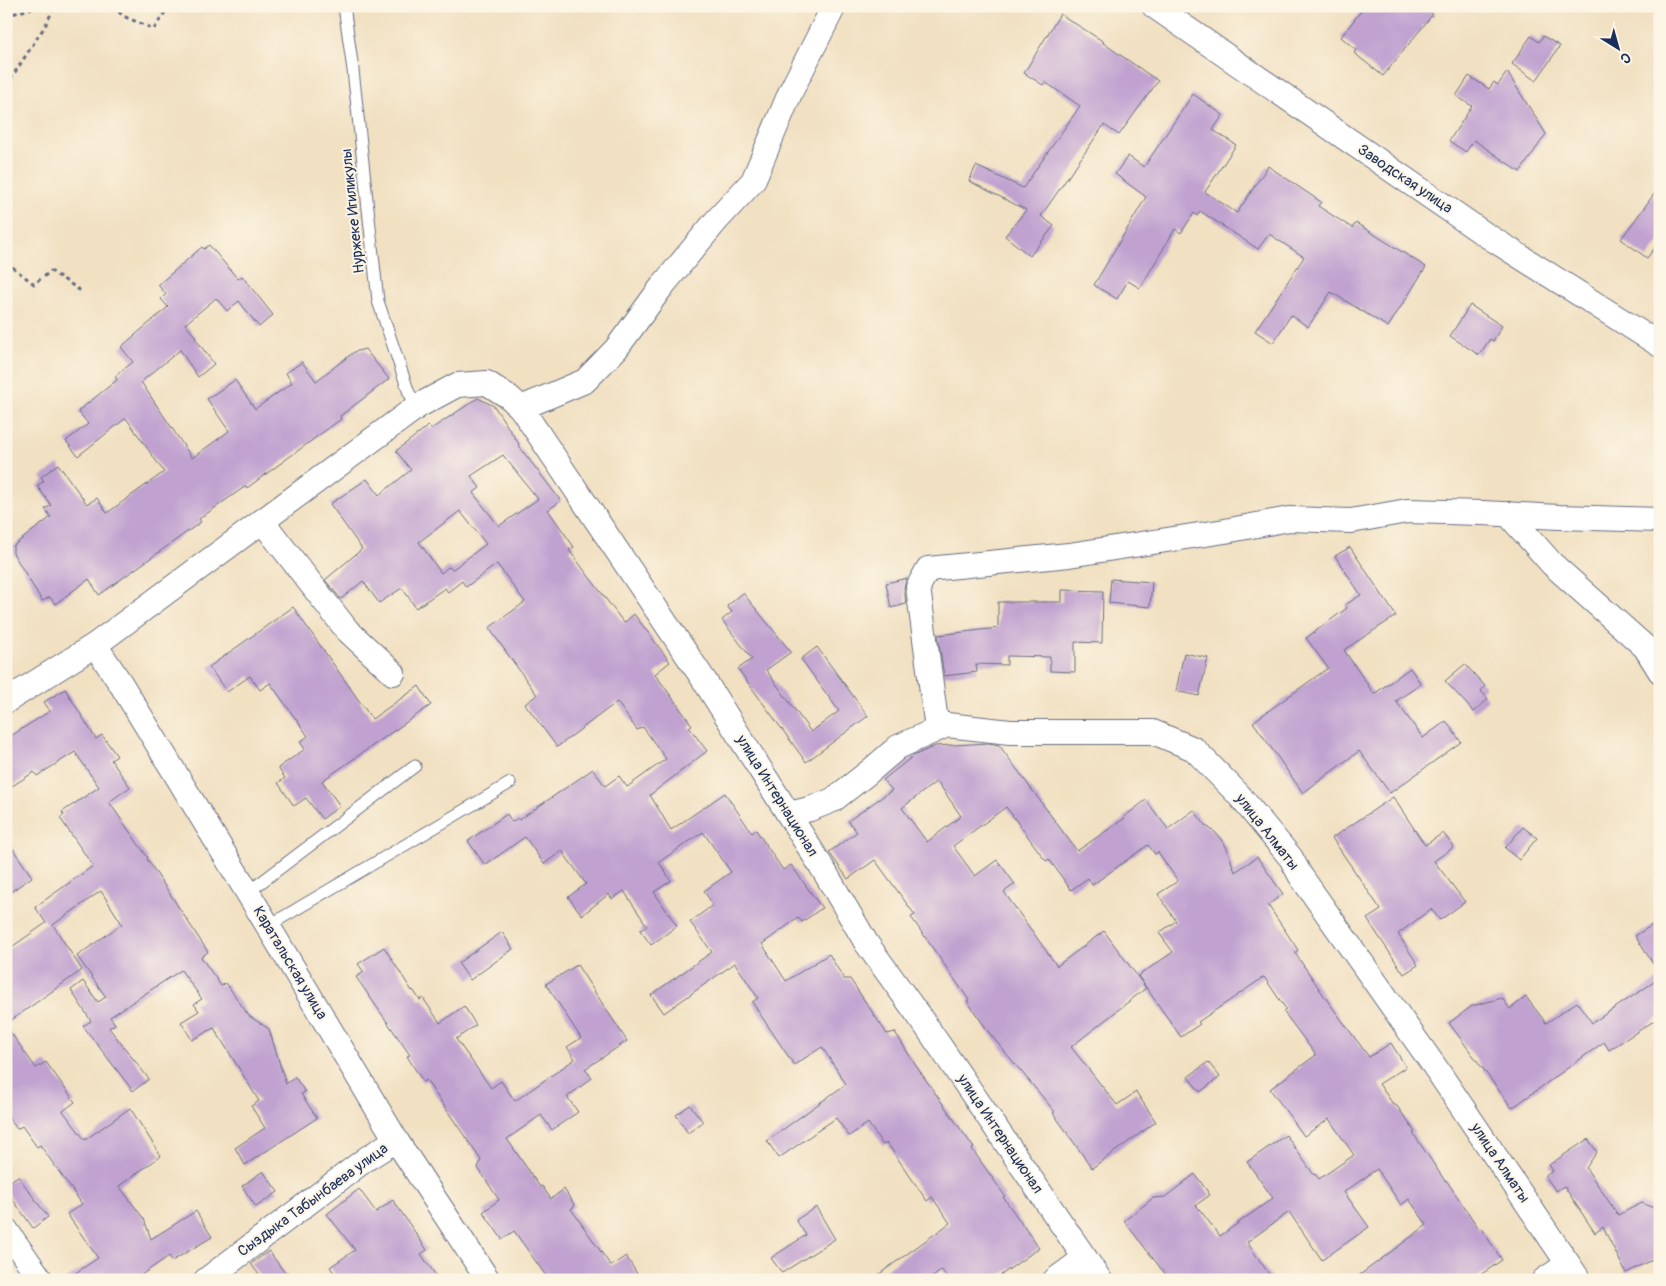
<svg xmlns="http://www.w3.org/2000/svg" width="1666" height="1286" font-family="Pangolin,sans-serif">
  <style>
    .building { fill: #c0a1d0; fill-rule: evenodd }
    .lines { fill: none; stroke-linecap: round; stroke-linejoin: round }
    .lane-casing { stroke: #666d81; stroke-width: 13 }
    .street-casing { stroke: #666d81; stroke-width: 26 }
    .path { stroke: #666d81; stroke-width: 3; stroke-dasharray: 4 4; stroke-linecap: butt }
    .lane { stroke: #fff; stroke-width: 11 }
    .street { stroke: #fff; stroke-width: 24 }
    .labels { text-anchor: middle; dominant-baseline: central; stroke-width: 4; stroke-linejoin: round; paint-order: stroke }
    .street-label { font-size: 15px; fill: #1b2f5e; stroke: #fcf5e5 }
  </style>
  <rect width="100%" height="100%" fill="#fcf5e5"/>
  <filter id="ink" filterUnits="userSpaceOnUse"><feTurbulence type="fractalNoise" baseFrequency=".02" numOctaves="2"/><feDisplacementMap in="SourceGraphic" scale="10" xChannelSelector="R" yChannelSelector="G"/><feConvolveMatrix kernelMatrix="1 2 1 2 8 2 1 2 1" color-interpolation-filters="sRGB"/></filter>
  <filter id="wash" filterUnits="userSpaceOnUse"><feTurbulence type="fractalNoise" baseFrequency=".0096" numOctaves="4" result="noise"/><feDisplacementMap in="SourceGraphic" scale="20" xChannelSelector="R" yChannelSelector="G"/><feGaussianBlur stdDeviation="1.12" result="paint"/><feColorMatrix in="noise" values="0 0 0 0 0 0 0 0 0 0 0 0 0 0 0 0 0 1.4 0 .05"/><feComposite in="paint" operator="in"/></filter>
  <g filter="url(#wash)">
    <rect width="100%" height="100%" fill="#f1e0c1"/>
    <g id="blocks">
      <!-- building -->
      <g class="building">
        <polygon points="1365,6 1423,6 1433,14 1383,76 1354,53 1356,50 1341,37"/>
        <polygon points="1060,14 1104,42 1103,43 1158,81 1119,135 1104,125 1041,216 1054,226 1030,256 1005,236 1026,210 969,181 976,166 1023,188 1080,106 1045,82 1043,85 1024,73"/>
        <polygon points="1531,36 1539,42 1543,36 1560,46 1536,81 1512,64"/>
        <polygon points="1507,72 1546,134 1520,172 1474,140 1466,152 1449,141 1472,106 1456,96 1469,76 1489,89 1494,82 1498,85"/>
        <polygon points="1193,94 1223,115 1213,130 1236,145 1205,192 1237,213 1268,166 1321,202 1318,206 1352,228 1356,223 1426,267 1388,327 1331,292 1308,327 1291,315 1273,343 1255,331 1304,257 1269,234 1258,249 1200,211 1197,216 1194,213 1181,233 1175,229 1140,288 1128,281 1117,299 1094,285 1146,197 1115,174 1128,156 1144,167"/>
        <polygon points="1660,186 1660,241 1647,258 1621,239"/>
        <polygon points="209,245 238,279 242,276 273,315 259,327 239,301 227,311 216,298 185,324 196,337 195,338 214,364 198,377 180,350 141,382 192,458 229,431 207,399 235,380 255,409 292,383 286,373 302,362 316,381 354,352 365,349 389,379 340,416 341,419 247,488 246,486 199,519 201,522 99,595 89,579 55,604 50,597 42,601 13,553 13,546 51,517 45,509 51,505 37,486 44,481 41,477 58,464 87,504 97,498 107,513 164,472 126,418 78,456 66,441 88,424 78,411 117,380 115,376 133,362 121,347 168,307 161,299 166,294 158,285 202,247 204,249"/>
        <polygon points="1470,305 1502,326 1493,341 1490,339 1479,355 1450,336"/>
        <path d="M478 398 494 406 519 444 518 445 561 501 548 510 574 547 569 550 624 623 634 614 670 662 655 674 692 725 689 727 707 751 650 795 671 830 725 793 752 833 756 830 783 870 791 865 822 908 802 922 798 918 762 944 786 981 829 954 844 979H850L887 1034 895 1032 916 1066 974 1148 972 1149 1005 1196 1003 1197 1039 1248 994 1280H949L942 1270 929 1280H871L950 1223 932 1197 927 1201 887 1143 883 1145 868 1123 849 1136 836 1118 779 1158 767 1141 846 1084 822 1047 794 1065 752 1002 758 998 735 963 664 1013 651 995 712 952 690 922 713 905 704 891 731 872 703 832 659 862 671 881 654 892 677 926 651 945 640 930 647 926 624 891 612 899 609 894 582 915 568 897 586 884 562 851 544 864 525 837 485 865 468 841 507 814 512 822 518 818 519 820 593 769 605 786 619 776 627 787 666 759 643 727 637 730 617 702 557 747 525 704 537 695 489 628 525 602 497 564 466 587 462 581 448 592 445 588 416 608 402 588 379 603 363 581 341 599 325 580 362 549 330 504 367 479 379 495 411 470 396 451 428 426 431 429ZM503 455 538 499 499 526 473 493 480 488 471 476ZM460 511 486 544 453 569 448 567 441 573 419 542Z"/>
        <polygon points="1350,547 1396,616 1344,650 1374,694 1410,668 1421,684 1396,701 1423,738 1446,721 1461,742 1390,793 1359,751 1303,793 1253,722 1328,668 1306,638 1347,608 1345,605 1361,595 1335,556"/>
        <polygon points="907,578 904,588 906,604 891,608 886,583"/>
        <polygon points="1111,579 1152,582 1150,607 1109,603"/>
        <polygon points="1062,590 1103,591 1102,643 1075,642 1075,672 1050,671 1050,657 1007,656 1007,665 976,664 977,672 944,676 938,635 998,628 998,602 1062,602"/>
        <polygon points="743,593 791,652 766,670 811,732 839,711 801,659 817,647 868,716 806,762 738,669 752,659 722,620 732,612 727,606"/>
        <polygon points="293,607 372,719 419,686 431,705 322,781 340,806 322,819 306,798 294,806 278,783 285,778 278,768 305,749 300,742 308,736 270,683 260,690 250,676 227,692 209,667"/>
        <polygon points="1184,653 1208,658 1199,696 1176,691"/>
        <polygon points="1465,664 1485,686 1481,691 1488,699 1474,712 1445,681"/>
        <polygon points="65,689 96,739 102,735 117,756 111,760 130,787 109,802 148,858 147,859 208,952 201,957 221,986 226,983 249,1016 269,1029 286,1084 295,1077 305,1092 301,1094 317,1118 245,1165 235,1148 265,1128 251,1106 259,1101 214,1028 192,1040 181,1022 199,1011 194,1004 202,999 181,970 110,1017 115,1024 109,1028 149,1079 133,1091 83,1026 91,1021 71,990 83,981 98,1002 106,997 77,956 122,924 101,891 53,925 82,970 6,1024 6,951 46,923 35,907 93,866 60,818 64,815 62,812 99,787 75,752 37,776 34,772 6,790 6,739 50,711 44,702"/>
        <path d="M989 743 999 745 1077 851 1125 818 1124 817 1146 800 1168 829 1194 810 1205 825 1216 833 1226 846 1235 872 1257 857 1283 894 1268 905 1298 950 1295 953 1329 1003 1369 1057 1391 1043 1406 1067 1379 1084 1393 1104 1397 1106 1415 1132 1413 1133 1445 1181 1446 1180 1479 1229 1481 1228 1502 1260 1473 1280H1353L1427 1225 1409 1199 1401 1205 1377 1169 1344 1192 1369 1227 1322 1260 1289 1212 1247 1242 1273 1280H1170L1124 1221 1153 1198 1165 1197 1195 1174 1210 1195 1196 1205 1220 1236 1273 1198 1247 1162 1286 1135 1314 1175 1315 1174 1319 1179 1354 1155 1329 1119 1304 1136 1270 1089 1316 1055 1283 1011 1286 1009 1264 977 1198 1022 1200 1024 1181 1037 1138 976 1173 952 1159 933 1176 921 1158 894 1178 881 1158 852 1155 854 1148 845 1092 885 1088 878 1071 890 1049 859 1046 861 1006 807 953 846 975 876 997 860 1015 884 1004 892 1057 966 1104 931 1146 988 1071 1047 1117 1105 1136 1092 1156 1122 1092 1168 1053 1113 1055 1112 990 1034 967 1001 969 1000 911 917 915 915 875 860 848 879 829 852 857 832 848 821 892 790 883 780 913 756 935 746ZM937 781 961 816 927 842 902 808Z"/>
        <polygon points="1393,797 1425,845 1443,833 1454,847 1434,861 1465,902 1440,920 1431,909 1398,934 1418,965 1404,974 1367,919 1381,910 1332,838"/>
        <polygon points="1523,827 1537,838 1519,860 1505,848"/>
        <polygon points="6,839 32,877 6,895"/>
        <polygon points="1660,920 1660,974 1635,936"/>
        <polygon points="502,932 513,949 470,980 458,963"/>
        <polygon points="384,947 412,991 413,990 420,1000 423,998 440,1023 464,1006 476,1025 456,1039 491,1088 501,1081 515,1101 575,1059 567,1047 581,1038 546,984 577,965 627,1041 585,1069 592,1078 567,1097 578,1112 552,1130 541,1115 507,1139 540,1187 542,1186 551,1199 564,1189 575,1206 571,1209 611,1266 626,1256 641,1280 549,1280 514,1231 502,1239 483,1212 499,1200 478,1168 481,1160 426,1080 423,1082 407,1056 410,1055 356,977 364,972 358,964"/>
        <polygon points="1660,978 1660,1017 1609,1050 1604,1042 1512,1108 1449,1023 1472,1006 1502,998 1510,1009 1526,997 1546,1023 1577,1002 1592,1023"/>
        <polygon points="6,1026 36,1068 46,1062 75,1102 63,1111 85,1140 130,1108 161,1156 119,1186 144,1219 151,1239 196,1211 212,1237 172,1261 169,1256 134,1280 65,1280 98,1258 67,1214 82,1204 40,1145 37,1147 22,1126 17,1129 6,1114"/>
        <polygon points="1208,1062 1220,1077 1200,1092 1188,1077"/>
        <polygon points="690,1105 703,1122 688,1133 676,1115"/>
        <polygon points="1588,1139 1597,1152 1586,1168 1618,1215 1642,1203 1660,1211 1660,1256 1626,1273 1603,1227 1595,1233 1564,1186 1556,1191 1545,1176 1553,1171 1549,1165"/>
        <polygon points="263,1171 278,1192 256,1207 242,1186"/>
        <polygon points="18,1176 48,1217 33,1228 6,1190 6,1184"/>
        <polygon points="359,1189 376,1212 393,1200 427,1250 421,1254 439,1280 339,1280 330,1267 355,1250 327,1214"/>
        <polygon points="816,1207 835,1239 782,1273 771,1258 806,1235 796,1220"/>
        <polygon points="269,1251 290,1280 263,1280 251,1264"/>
      </g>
    </g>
  </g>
  <g filter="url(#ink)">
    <use href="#blocks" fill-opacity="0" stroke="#666d81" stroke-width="1"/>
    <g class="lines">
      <defs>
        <g id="lane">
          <polyline points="344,6 353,70 378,301 409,393 418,406"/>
          <polyline points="247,893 415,766"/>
          <polyline points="268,926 510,783"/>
        </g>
        <g id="street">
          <polyline points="1154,6 1483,233 1660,345"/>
          <polyline points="521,408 585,381 616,349 663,285 716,221 753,181 791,91 834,6"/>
          <polyline points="1508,514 1552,564 1645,647 1660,671"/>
          <polyline points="262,521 347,630 393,673"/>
          <polyline points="95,645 121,684 268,926 396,1140 488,1280"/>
          <polyline points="6,701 95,645 418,406 457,385 487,383 509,397 521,408 704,680 823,869 867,944 924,1023 1100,1280"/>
          <polyline points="937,729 918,587 928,569 1069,555 1225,531 1289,519 1351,521 1407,511 1482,513 1559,517 1660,520"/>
          <polyline points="789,814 810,809 833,800 869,772 898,747 947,725 1010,732 1153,732 1194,749 1238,794 1291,858 1300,875 1437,1070 1579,1280"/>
          <polyline points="6,1230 41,1280"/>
          <polyline points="206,1280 366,1159 396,1140"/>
          <polyline points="1055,1280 1085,1258"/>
          <polyline points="1544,1280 1568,1264"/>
        </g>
      </defs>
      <!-- lane casing -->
      <use href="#lane" class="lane-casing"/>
      <!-- street casing -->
      <use href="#street" class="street-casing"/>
      <!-- path -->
      <g class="path">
        <polyline points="113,6 123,16 154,29 169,6"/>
        <polyline points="6,16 39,6"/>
        <polyline points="6,86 45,26 55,6"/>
        <polyline points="6,262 34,284 51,271 81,291"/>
      </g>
      <!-- lane -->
      <use href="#lane" class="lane"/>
      <!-- street -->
      <use href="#street" class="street"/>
    </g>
  </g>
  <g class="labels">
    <!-- street labels -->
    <g class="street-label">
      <text transform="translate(1405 179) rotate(34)">Заводская улица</text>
      <text transform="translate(353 211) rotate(-96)">Нуржеке Игиликулы</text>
      <text transform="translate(777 796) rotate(58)">улица Интернационал</text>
      <text transform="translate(1267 832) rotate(52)">улица Алматы</text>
      <text transform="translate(290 963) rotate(59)">Каратальская улица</text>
      <text transform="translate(1000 1134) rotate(56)">улица Интернационал</text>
      <text transform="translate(1500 1163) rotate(56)">улица Алматы</text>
      <text transform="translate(313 1200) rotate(-36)">Сыздыка Табынбаева улица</text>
    </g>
  </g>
  <!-- margin -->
  <rect width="1666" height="1286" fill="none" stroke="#fcf5e5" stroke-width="25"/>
  <!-- north arrow -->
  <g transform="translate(1618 48) rotate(143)" stroke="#fcf5e5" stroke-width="4" paint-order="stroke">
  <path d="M0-4L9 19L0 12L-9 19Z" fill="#1b2f5e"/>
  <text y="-8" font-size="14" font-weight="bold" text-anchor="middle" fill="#1b2f5e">С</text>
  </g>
</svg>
